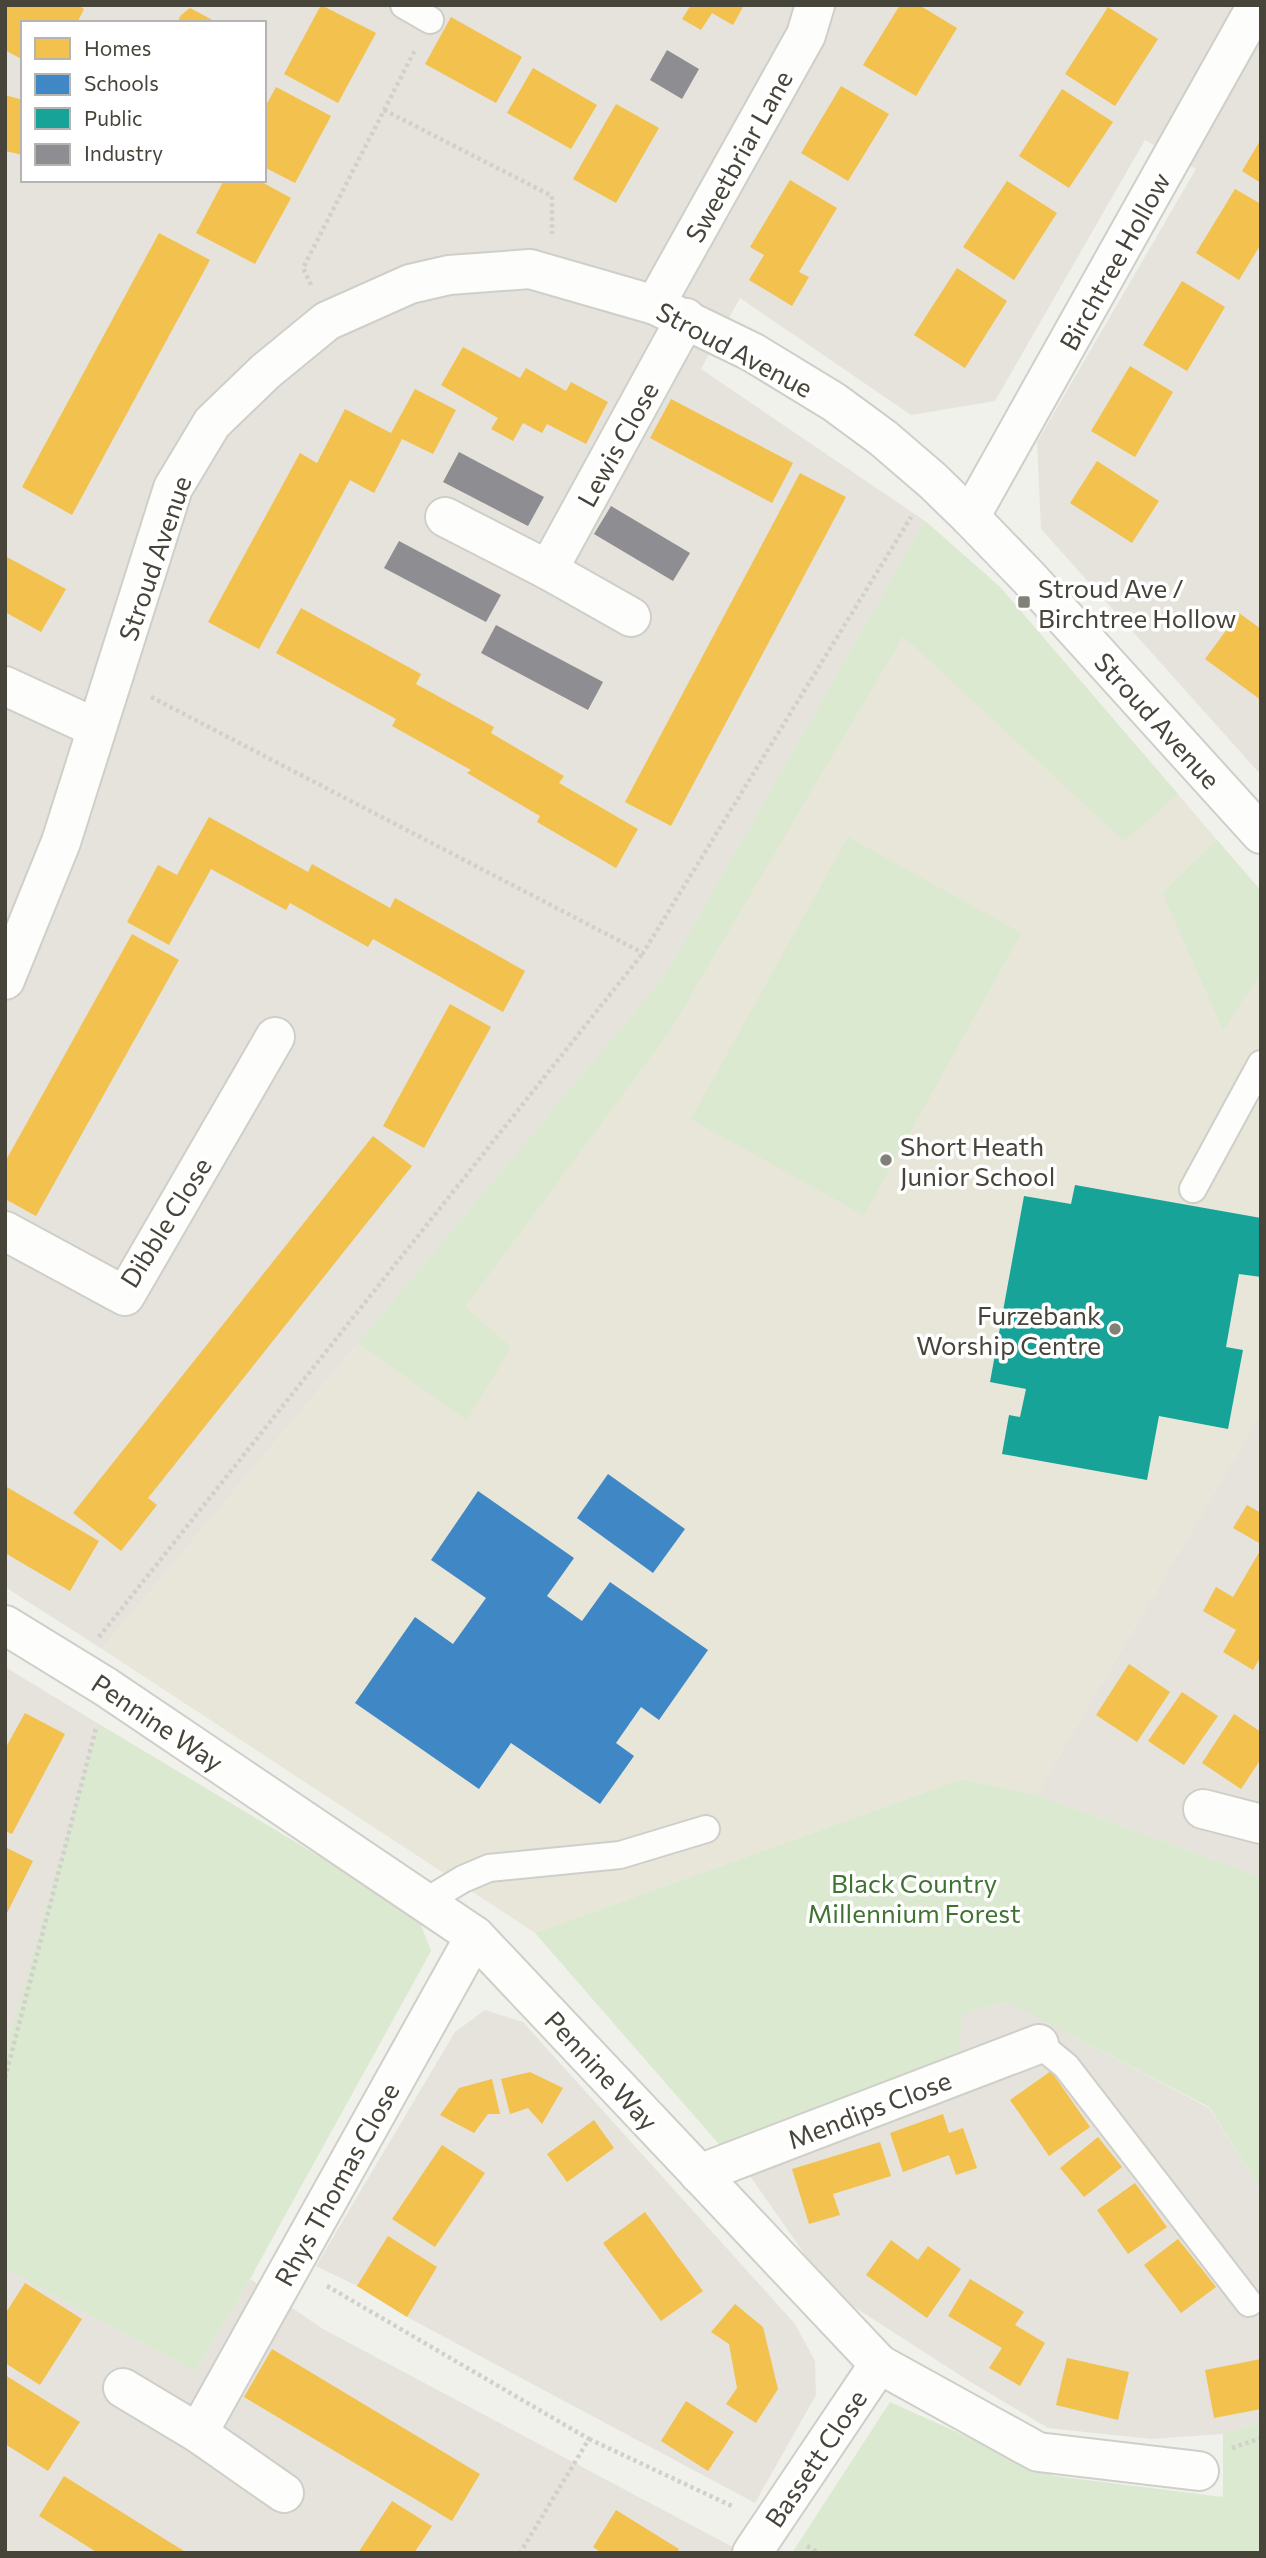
<svg xmlns="http://www.w3.org/2000/svg" width="1266" height="2558" font-family="Commissioner,sans-serif">
  <style>
    .residential { fill: #e5e3db; fill-rule: evenodd }
    .education { fill: #e7e6d9 }
    .green { fill: #dae9cf }
    .homes { fill: #f2c14e }
    .schools { fill: #3f88c5 }
    .public { fill: #17a398 }
    .industry { fill: #8d8d92 }
    .lines { fill: none; stroke-linecap: round; stroke-linejoin: round }
    .service-casing { stroke: #cfcfca; stroke-width: 30 }
    .minor-casing { stroke: #cfcfca; stroke-width: 42 }
    .path { stroke: #d1d1cb; stroke-width: 4.5; stroke-dasharray: 3.5 3.5; stroke-linecap: butt }
    .service { stroke: #fdfdfc; stroke-width: 26 }
    .minor { stroke: #fdfdfc; stroke-width: 38 }
    .poi-dot { fill: #828178; stroke: #fff; stroke-width: 2.5 }
    .labels { text-anchor: middle; dominant-baseline: central; stroke-width: 7; stroke-linejoin: round; paint-order: stroke }
    .street-label { font-size: 26px; fill: #474439; stroke: #fff }
    .poi-label { font-size: 26px; fill: #474439; stroke: #fff; text-anchor: start }
    .park-label { font-size: 26px; fill: #3f7332; stroke: #fff }
  </style>
  <rect width="100%" height="100%" fill="#f1f1ec"/>
  <!-- residential -->
  <g class="residential">
    <path d="M5 5H1261V775L1041 529 1037 442 1196 169 1145 140 995 401 911 415 740 298 701 369 925 521 664 977 102 1649 5 1587ZM23 23H264V180H23Z"/>
    <polygon points="1261,1413 1261,1877 1036,1795"/>
    <polygon points="5,1667 99,1724 5,2058"/>
    <polygon points="1009,2002 1209,2108 1261,2189 1261,2423 1223,2434 1151,2439 1048,2428 969,2381 831,2292 750,2176 724,2150 960,2051 960,2014"/>
    <polygon points="485,2010 523,2022 795,2324 815,2361 816,2395 755,2503 407,2317 357,2286 316,2266 455,2032"/>
    <polygon points="5,2269 195,2371 250,2279 323,2329 744,2553 5,2553"/>
  </g>
  <!-- education -->
  <polygon class="education" points="925,521 999,586 1261,891 1261,1413 1036,1795 962,1779 535,1933 102,1649 664,977"/>
  <!-- green -->
  <g class="green">
    <polygon points="925,521 999,586 1178,794 1124,841 903,636 669,1032 465,1307 511,1347 467,1420 358,1343 664,977"/>
    <polygon points="848,837 1021,933 864,1215 691,1119"/>
    <polygon points="1217,840 1261,891 1261,972 1223,1030 1163,893"/>
    <polygon points="99,1724 417,1915 431,1951 250,2279 195,2371 5,2269 5,2053"/>
    <polygon points="962,1779 1036,1795 1261,1877 1261,2189 1209,2107 1008,2002 961,2014 960,2051 724,2150 535,1933"/>
    <polygon points="890,2402 1054,2476 1223,2497 1223,2434 1261,2423 1261,2553 792,2553"/>
  </g>
  <!-- homes -->
  <g class="homes">
    <polygon points="5,5 78,5 84,9 77,23 23,23 23,60 5,50"/>
    <polygon points="321,5 376,33 338,103 284,74"/>
    <polygon points="691,5 744,5 733,25 712,13 701,30 682,19"/>
    <polygon points="900,5 919,5 957,28 916,96 863,65"/>
    <polygon points="1108,7 1158,39 1115,106 1065,74"/>
    <polygon points="190,8 218,23 177,23 181,15"/>
    <polygon points="451,17 522,57 496,103 425,64"/>
    <polygon points="533,68 597,105 571,149 507,113"/>
    <polygon points="841,86 889,114 848,181 801,153"/>
    <polygon points="276,87 331,116 295,183 264,167 264,109"/>
    <polygon points="1062,89 1113,122 1069,188 1019,156"/>
    <polygon points="5,95 23,100 23,155 5,151"/>
    <polygon points="616,104 659,128 616,203 573,179"/>
    <polygon points="1261,139 1261,183 1242,171"/>
    <polygon points="224,180 258,180 291,198 255,264 196,233"/>
    <polygon points="790,180 837,208 799,272 809,277 792,306 749,280 764,255 750,247"/>
    <polygon points="1007,181 1057,213 1014,280 963,247"/>
    <polygon points="1235,189 1261,204 1261,244 1239,280 1196,253"/>
    <polygon points="159,233 210,260 72,515 22,487"/>
    <polygon points="957,268 1007,301 965,368 914,335"/>
    <polygon points="1182,281 1225,307 1187,371 1143,345"/>
    <polygon points="463,347 520,378 526,368 566,391 571,382 608,402 586,444 547,424 542,433 523,423 513,441 491,429 498,418 441,385"/>
    <polygon points="1130,366 1173,392 1135,457 1091,431"/>
    <polygon points="415,389 456,410 433,454 402,439 374,493 350,480 259,649 208,622 300,453 317,463 345,409 391,433"/>
    <polygon points="671,399 793,463 772,503 650,438"/>
    <polygon points="1097,461 1159,501 1132,543 1070,503"/>
    <polygon points="800,473 846,497 671,826 625,802"/>
    <polygon points="5,556 66,589 41,632 5,612"/>
    <polygon points="301,608 421,674 416,684 494,727 491,733 564,776 559,783 638,829 616,868 537,822 540,816 467,773 471,770 392,726 396,719 276,653"/>
    <polygon points="1239,613 1261,629 1261,700 1205,659"/>
    <polygon points="209,817 308,872 312,864 390,908 395,898 525,971 503,1012 373,939 368,947 290,903 286,910 211,869 169,945 127,922 158,865 177,875"/>
    <polygon points="132,934 179,960 36,1216 5,1199 5,1162"/>
    <polygon points="450,1004 491,1027 424,1148 383,1126"/>
    <polygon points="373,1136 412,1166 148,1498 157,1505 121,1551 73,1513"/>
    <polygon points="5,1486 99,1541 70,1591 5,1553"/>
    <polygon points="1247,1505 1261,1513 1261,1544 1233,1528"/>
    <polygon points="1261,1549 1261,1656 1253,1670 1223,1652 1236,1630 1203,1611 1216,1587 1233,1597"/>
    <polygon points="1129,1664 1170,1692 1137,1742 1096,1715"/>
    <polygon points="1182,1692 1218,1716 1184,1765 1148,1741"/>
    <polygon points="25,1713 65,1734 12,1834 5,1831 5,1749"/>
    <polygon points="1234,1714 1261,1732 1261,1759 1241,1789 1202,1763"/>
    <polygon points="5,1847 33,1861 5,1917"/>
    <polygon points="1051,2071 1090,2127 1049,2156 1010,2100"/>
    <polygon points="530,2072 563,2088 542,2124 528,2108 510,2114 501,2079"/>
    <polygon points="492,2079 500,2114 488,2114 474,2133 440,2115 459,2088"/>
    <polygon points="943,2114 949,2133 963,2128 977,2168 956,2175 949,2155 903,2172 890,2133"/>
    <polygon points="594,2120 614,2148 567,2182 547,2154"/>
    <polygon points="1098,2137 1122,2167 1084,2197 1060,2168"/>
    <polygon points="880,2142 891,2176 833,2194 840,2215 809,2224 792,2169"/>
    <polygon points="442,2145 485,2173 435,2247 392,2219"/>
    <polygon points="1135,2183 1167,2227 1128,2254 1097,2210"/>
    <polygon points="645,2212 703,2291 661,2321 603,2243"/>
    <polygon points="388,2236 437,2267 407,2317 357,2286"/>
    <polygon points="1178,2239 1216,2287 1181,2313 1144,2265"/>
    <polygon points="891,2240 918,2260 928,2246 961,2269 927,2318 866,2275"/>
    <polygon points="970,2279 1024,2312 1015,2325 1045,2343 1020,2386 989,2368 1002,2348 948,2316"/>
    <polygon points="25,2283 82,2319 40,2385 5,2363 5,2314"/>
    <polygon points="735,2304 763,2327 778,2389 756,2423 726,2404 737,2388 729,2344 711,2332"/>
    <polygon points="272,2349 480,2474 452,2521 244,2397"/>
    <polygon points="1067,2358 1129,2372 1118,2420 1056,2405"/>
    <polygon points="1261,2359 1261,2409 1214,2418 1205,2370"/>
    <polygon points="5,2375 80,2422 48,2471 5,2444"/>
    <polygon points="686,2401 734,2432 708,2471 661,2441"/>
    <polygon points="64,2476 187,2553 98,2553 39,2516"/>
    <polygon points="392,2501 432,2526 414,2553 358,2553"/>
    <polygon points="616,2510 679,2549 677,2553 602,2553 593,2547"/>
  </g>
  <!-- schools -->
  <g class="schools">
    <polygon points="608,1474 685,1529 653,1573 577,1518"/>
    <polygon points="478,1491 574,1558 547,1596 582,1621 610,1582 708,1650 659,1720 641,1707 616,1743 634,1756 600,1804 511,1743 479,1789 355,1703 415,1617 453,1644 486,1598 431,1560"/>
  </g>
  <!-- public -->
  <polygon class="public" points="1075,1185 1261,1218 1261,1277 1239,1274 1226,1347 1243,1350 1228,1429 1159,1416 1147,1480 1002,1454 1009,1415 1020,1417 1026,1389 990,1382 1024,1196 1071,1204"/>
  <!-- industry -->
  <g class="industry">
    <polygon points="667,50 699,69 682,99 650,80"/>
    <polygon points="459,452 544,497 528,526 443,482"/>
    <polygon points="611,506 690,553 673,581 594,534"/>
    <polygon points="399,541 501,595 486,622 384,568"/>
    <polygon points="496,625 603,682 588,710 481,653"/>
  </g>
  <g class="lines">
    <defs>
      <g id="service">
        <polyline points="404,5 430,20"/>
        <polyline points="1193,1189 1261,1064"/>
        <polyline points="425,1902 463,1879 489,1868 620,1855 706,1829"/>
        <polyline points="1039,2044 1066,2066 1249,2303"/>
      </g>
      <g id="minor">
        <polyline points="655,305 806,35 815,5"/>
        <polyline points="445,517 548,570 686,318"/>
        <polyline points="970,517 1257,5"/>
        <polyline points="548,570 631,617"/>
        <polyline points="5,686 96,728"/>
        <polyline points="5,980 61,842 173,488 212,423 266,371 327,321 410,284 449,275 530,269 655,305 752,352 834,402 883,438 933,481 970,517 1029,578 1261,834"/>
        <polyline points="5,1231 125,1296 275,1037"/>
        <polyline points="5,1625 106,1687 475,1936 879,2364 1038,2452 1199,2471"/>
        <polyline points="1203,1809 1261,1824"/>
        <polyline points="699,2174 1039,2044"/>
        <polyline points="123,2388 198,2433 284,2493"/>
        <polyline points="198,2433 475,1936"/>
        <polyline points="752,2553 879,2364"/>
      </g>
    </defs>
    <!-- service casing -->
    <use href="#service" class="service-casing"/>
    <!-- minor casing -->
    <use href="#minor" class="minor-casing"/>
    <!-- path -->
    <g class="path">
      <polyline points="384,110 552,196 552,234"/>
      <polyline points="311,285 303,268 415,50"/>
      <polyline points="151,697 643,953 911,517"/>
      <polyline points="99,1637 643,953"/>
      <polyline points="5,2078 96,1728"/>
      <polyline points="327,2286 589,2439 520,2553"/>
      <polyline points="589,2439 734,2507"/>
      <polyline points="1232,2448 1261,2438"/>
      <polyline points="807,2546 819,2553"/>
    </g>
    <!-- service -->
    <use href="#service" class="service"/>
    <!-- minor -->
    <use href="#minor" class="minor"/>
  </g>
  <!-- markers -->
  <g class="poi-dot">
    <rect x="1017" y="595" width="14" height="14" rx="3.5"/>
    <circle cx="886" cy="1160" r="7"/>
    <circle cx="1115" cy="1329" r="7"/>
  </g>
  <g class="labels">
    <!-- street labels -->
    <g class="street-label">
      <text transform="translate(738 156) rotate(-61)">Sweetbriar Lane</text>
      <text transform="translate(1114 261) rotate(-61)">Birchtree Hollow</text>
      <text transform="translate(735 349) rotate(28)">Stroud Avenue</text>
      <text transform="translate(617 444) rotate(-61)">Lewis Close</text>
      <text transform="translate(154 558) rotate(-71)">Stroud Avenue</text>
      <text transform="translate(1158 720) rotate(48)">Stroud Avenue</text>
      <text transform="translate(165 1222) rotate(-58)">Dibble Close</text>
      <text transform="translate(158 1722) rotate(34)">Pennine Way</text>
      <text transform="translate(602 2070) rotate(47)">Pennine Way</text>
      <text transform="translate(869 2109) rotate(-21)">Mendips Close</text>
      <text transform="translate(336 2184) rotate(-61)">Rhys Thomas Close</text>
      <text transform="translate(815 2458) rotate(-56)">Bassett Close</text>
    </g>
    <!-- poi labels -->
    <g class="poi-label">
      <text x="1038" y="587">Stroud Ave /<tspan x="1038" dy="30">Birchtree Hollow</tspan></text>
      <text x="900" y="1145">Short Heath<tspan x="900" dy="30">Junior School</tspan></text>
      <text x="1101" y="1314" text-anchor="end">Furzebank<tspan x="1101" dy="30">Worship Centre</tspan></text>
    </g>
    <!-- park labels -->
    <g class="park-label">
      <text x="914" y="1882">Black Country<tspan x="914" dy="30">Millennium Forest</tspan></text>
    </g>
  </g>
  <!-- border -->
  <rect width="1266" height="2558" fill="none" stroke="#474439" stroke-width="14"/>
  <!-- legend -->
  <rect x="21" y="21" width="245" height="161" fill="#ffffff" stroke="#b5b4b0" stroke-width="2"/>
  <rect x="35" y="38" width="35" height="21" fill="#f2c14e" stroke="#b5b4b0" stroke-width="2"/>
  <text x="84" y="56" font-size="21" fill="#474439">Homes</text>
  <rect x="35" y="74" width="35" height="21" fill="#3f88c5" stroke="#b5b4b0" stroke-width="2"/>
  <text x="84" y="91" font-size="21" fill="#474439">Schools</text>
  <rect x="35" y="108" width="35" height="21" fill="#17a398" stroke="#b5b4b0" stroke-width="2"/>
  <text x="84" y="126" font-size="21" fill="#474439">Public</text>
  <rect x="35" y="144" width="35" height="21" fill="#8d8d92" stroke="#b5b4b0" stroke-width="2"/>
  <text x="84" y="161" font-size="21" fill="#474439">Industry</text>
</svg>
